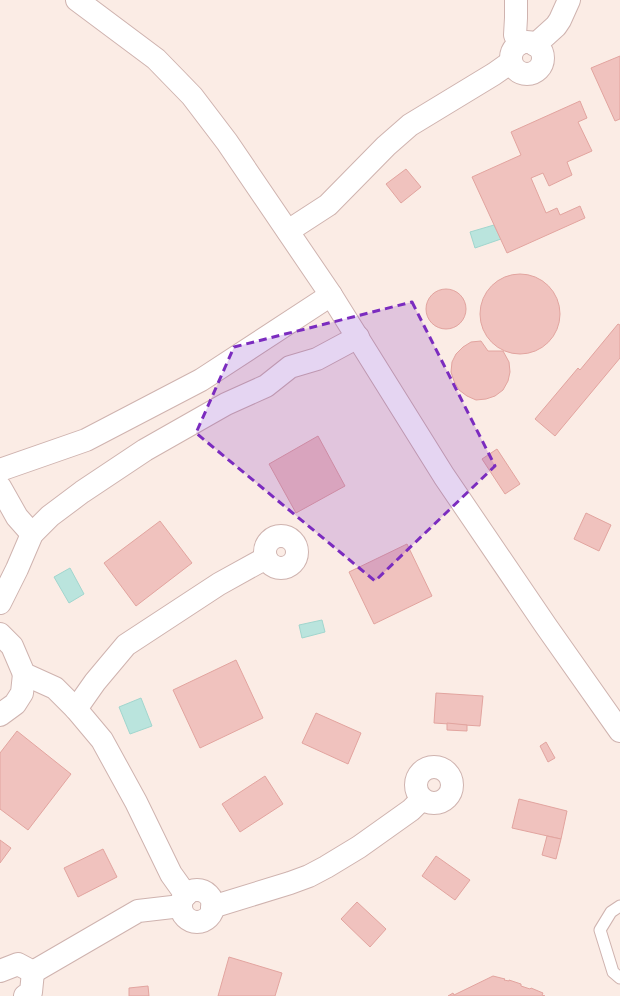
<svg xmlns="http://www.w3.org/2000/svg" width="620" height="996" font-family="'Sofia Sans Condensed',sans-serif">
  <style>
    .water { fill: #bae4dd; stroke: #a1d6ce }
    .building { fill: #f0c2be; stroke: #e2a49f }
    .lines { fill: none; stroke-linecap: round; stroke-linejoin: round }
    .service-casing { stroke: #cfb3af; stroke-width: 13 }
    .minor-casing { stroke: #cfb3af; stroke-width: 24 }
    .tertiary-casing { stroke: #cfb3af; stroke-width: 24 }
    .service { stroke: #fff; stroke-width: 11 }
    .minor { stroke: #fff; stroke-width: 22 }
    .tertiary { stroke: #fff; stroke-width: 22 }
    .marked { fill: #7b2cbf; fill-opacity: 0.2; stroke: #7b2cbf; stroke-width: 3; stroke-dasharray: 8 5; stroke-linejoin: round }
  </style>
  <rect width="100%" height="100%" fill="#fbece5"/>
  <!-- water -->
  <g class="water">
    <polygon points="494,225 501,239 475,248 470,232"/>
    <polygon points="70,568 84,594 69,603 54,577"/>
    <polygon points="322,620 325,632 302,638 299,625"/>
    <polygon points="141,698 152,726 130,734 119,707"/>
  </g>
  <!-- building -->
  <g class="building">
    <polygon points="620,56 620,119 615,121 591,68"/>
    <polygon points="580,101 587,118 578,122 592,151 567,162 572,175 549,186 543,173 531,178 546,213 557,208 560,215 580,206 585,218 507,253 472,177 521,155 511,132"/>
    <polygon points="406,169 421,187 401,203 386,184"/>
    <circle cx="520" cy="314" r="40"/>
    <circle cx="446" cy="309" r="20"/>
    <polygon points="618,324 620,325 620,358 555,436 535,419 578,368 580,370"/>
    <polygon points="481,341 488,351 503,351 509,362 510,372 508,381 503,390 495,396 486,399 476,400 467,396 459,390 454,381 451,372 452,362 456,354 463,347 471,342"/>
    <polygon points="318,436 345,486 296,513 269,464"/>
    <polygon points="497,449 520,484 505,494 482,459"/>
    <polygon points="586,513 611,525 599,551 574,539"/>
    <polygon points="160,521 192,563 136,606 104,563"/>
    <polygon points="407,544 432,596 374,624 349,572"/>
    <polygon points="236,660 263,718 200,748 173,690"/>
    <polygon points="436,693 483,696 480,726 434,723"/>
    <polygon points="316,713 361,733 348,764 302,743"/>
    <polygon points="447,723 467,725 467,731 447,730"/>
    <polygon points="17,731 71,774 28,830 0,809 0,753"/>
    <polygon points="546,742 555,758 548,762 540,746"/>
    <polygon points="265,776 283,804 240,832 222,804"/>
    <polygon points="519,799 567,811 561,839 512,828"/>
    <polygon points="547,836 561,839 556,859 542,855"/>
    <polygon points="0,840 11,848 0,863"/>
    <polygon points="103,849 117,877 78,897 64,868"/>
    <polygon points="436,856 470,880 455,900 422,876"/>
    <polygon points="357,902 386,929 370,947 341,919"/>
    <polygon points="229,957 282,973 275,996 218,996"/>
    <polygon points="493,976 505,979 504,980 509,981 509,980 521,984 521,986 530,989 531,988 543,993 542,995 545,996 448,996 453,993 454,995"/>
    <polygon points="148,986 149,996 129,996 129,988"/>
  </g>
  <g class="lines">
    <defs>
      <polyline id="service" points="620,906 611,912 600,930 613,972 620,978"/>
      <g id="minor">
        <polyline points="516,0 516,18 515,35 519,44"/>
        <circle cx="527" cy="58" r="16"/>
        <polyline points="535,45 556,26 560,20 569,0"/>
        <polyline points="288,231 328,205 386,146 410,125 494,74 511,62"/>
        <polyline points="0,470 86,440 201,380 331,295"/>
        <polyline points="0,487 17,517 32,534"/>
        <circle cx="281" cy="552" r="16"/>
        <polyline points="0,603 17,569 32,534 50,516 82,492 145,450 226,404 266,386 290,367 317,359 358,337"/>
        <polyline points="0,634 12,646 24,674 55,688 76,709 102,740 136,802 171,874 186,895"/>
        <polyline points="76,709 95,682 126,645 219,584 266,558"/>
        <polyline points="0,715 15,704 22,693 24,674"/>
        <circle cx="434" cy="785" r="18"/>
        <circle cx="197" cy="906" r="16"/>
        <polyline points="212,907 290,883 309,876 326,867 359,847 411,810 422,799"/>
        <polyline points="0,971 18,964 33,972"/>
        <polyline points="33,972 138,911 181,906"/>
        <polyline points="25,996 31,992 33,972"/>
      </g>
      <polyline id="tertiary" points="77,0 156,59 192,96 227,142 331,295 444,476 546,626 620,731"/>
    </defs>
    <!-- service casing -->
    <use href="#service" class="service-casing"/>
    <!-- minor casing -->
    <use href="#minor" class="minor-casing"/>
    <!-- tertiary casing -->
    <use href="#tertiary" class="tertiary-casing"/>
    <!-- service -->
    <use href="#service" class="service"/>
    <!-- minor -->
    <use href="#minor" class="minor"/>
    <!-- tertiary -->
    <use href="#tertiary" class="tertiary"/>
  </g>
  <!-- marked area -->
  <path class="marked" d="M412 302 495 466 375 581 196 433 234 347Z"/>
</svg>
